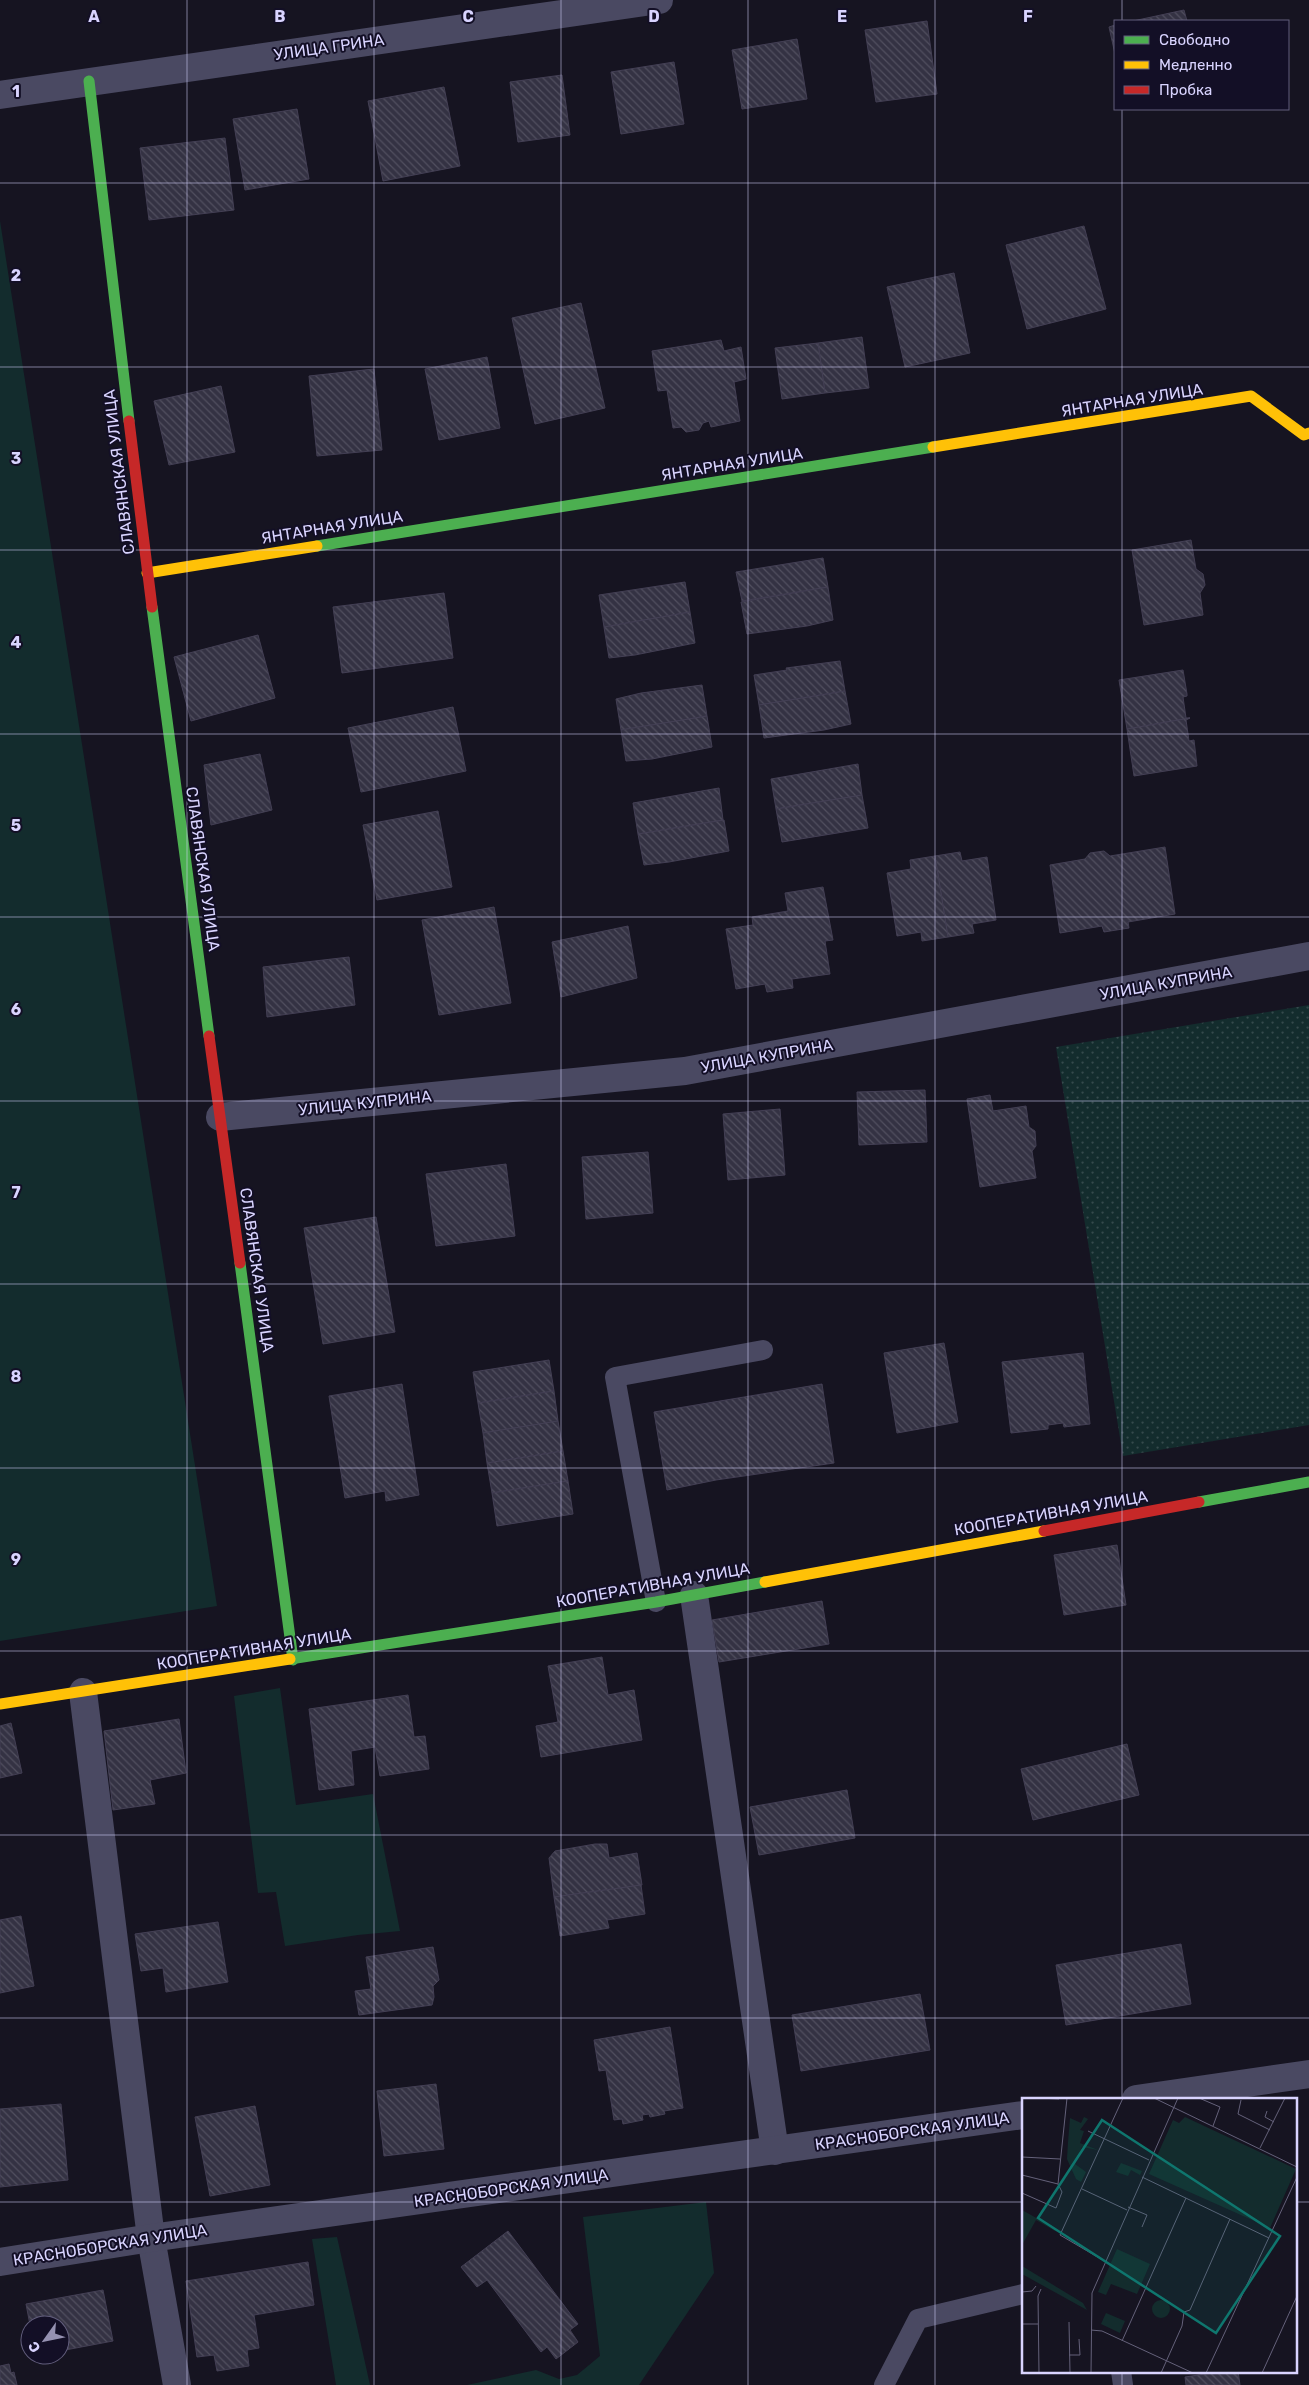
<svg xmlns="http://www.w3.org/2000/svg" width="1309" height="2385" font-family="Rubik,sans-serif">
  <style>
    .grass { fill: url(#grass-dots) }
    .garden { fill: #132c2d }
    .building { fill: url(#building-back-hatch); stroke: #433f54 }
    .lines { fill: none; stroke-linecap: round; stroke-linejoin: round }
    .lane { stroke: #4a4962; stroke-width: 20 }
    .street { stroke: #4a4962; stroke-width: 28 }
    .fast { stroke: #4caf50; stroke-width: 11 }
    .slow { stroke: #ffc107; stroke-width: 11 }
    .jam { stroke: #c62828; stroke-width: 11 }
    .grid { fill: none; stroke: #d9d4ff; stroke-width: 1; stroke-opacity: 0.55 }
    .labels { text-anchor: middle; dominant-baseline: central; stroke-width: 4; stroke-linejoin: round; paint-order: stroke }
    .street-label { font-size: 16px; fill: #d9d4ff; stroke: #130f26 }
    .inset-road { fill: none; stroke: #64617a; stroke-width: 1 }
    .view { fill: #0f766e; fill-opacity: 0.15; stroke: #0f766e; stroke-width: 2.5 }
    .inset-edge { fill: none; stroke: #d9d4ff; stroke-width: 2.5 }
    .grid-label { font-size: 16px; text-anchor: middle; font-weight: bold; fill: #d9d4ff; stroke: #130f26; stroke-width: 4; stroke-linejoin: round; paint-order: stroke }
  </style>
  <defs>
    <pattern id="grass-dots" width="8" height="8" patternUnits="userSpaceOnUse" patternTransform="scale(1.25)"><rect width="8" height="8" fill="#132c2d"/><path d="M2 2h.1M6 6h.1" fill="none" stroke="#354a4c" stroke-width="1.8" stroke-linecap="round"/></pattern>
    <pattern id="building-back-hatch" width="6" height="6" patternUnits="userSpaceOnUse" patternTransform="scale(1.25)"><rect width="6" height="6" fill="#343243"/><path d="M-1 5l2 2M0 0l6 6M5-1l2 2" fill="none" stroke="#514f5f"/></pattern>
  </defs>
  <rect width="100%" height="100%" fill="#161421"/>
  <!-- grass -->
  <polygon class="grass" points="1309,1005 1309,1425 1123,1456 1056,1047"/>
  <!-- garden -->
  <g class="garden">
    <polygon points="0,221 217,1606 0,1641"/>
    <polygon points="280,1688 296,1805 373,1794 400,1931 358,1935 285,1946 276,1892 258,1893 234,1696"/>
    <polygon points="706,2202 714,2273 639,2385 467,2385 536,2370 559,2379 577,2375 600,2356 583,2217"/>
    <polygon points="337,2237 370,2385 336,2385 312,2239"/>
  </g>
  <!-- building -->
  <g class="building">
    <polygon points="1184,10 1187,21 1133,21"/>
    <polygon points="927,21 937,94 876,102 865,30"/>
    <polygon points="1115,25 1115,54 1109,27"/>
    <polygon points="797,39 807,99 742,109 732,50"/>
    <polygon points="674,62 684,124 621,134 611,72"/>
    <polygon points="562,75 570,135 518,142 510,82"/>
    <polygon points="444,87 460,166 383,181 368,101"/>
    <polygon points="297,109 309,179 245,190 233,119"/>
    <polygon points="225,138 234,210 149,220 140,148"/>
    <polygon points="1084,226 1106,309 1027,329 1006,245"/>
    <polygon points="954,273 970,353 905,367 887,287"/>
    <polygon points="581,303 605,408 535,424 512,318"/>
    <polygon points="862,337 869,388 825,393 818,343"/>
    <polygon points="721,340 724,351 741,347 746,379 734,382 740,421 711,427 709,421 703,423 699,430 686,432 681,427 673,428 667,390 658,391 652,351"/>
    <polygon points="818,343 825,393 782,399 775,348"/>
    <polygon points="487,357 500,428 439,440 425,369"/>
    <polygon points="374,369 382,450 317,456 309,376"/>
    <polygon points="221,386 235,452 169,465 154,401"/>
    <polygon points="1191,540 1196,569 1203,574 1205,585 1200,593 1203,615 1144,625 1132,550"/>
    <polygon points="823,558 828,587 742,601 736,572"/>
    <polygon points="685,582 690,612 604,627 599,595"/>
    <polygon points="828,587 833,620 807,626 747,634 741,602"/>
    <polygon points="444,593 453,658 342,673 333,607"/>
    <polygon points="690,612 695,643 635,655 609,658 604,627"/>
    <polygon points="258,635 275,698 191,721 174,657"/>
    <polygon points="840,661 845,691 759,705 754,675 787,670 786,668"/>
    <polygon points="1183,670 1187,694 1187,696 1183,697 1186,718 1190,718 1127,729 1119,680"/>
    <polygon points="702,685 707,716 621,730 616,699 641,693"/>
    <polygon points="845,691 851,724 824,730 764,738 759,705"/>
    <polygon points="453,707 466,771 361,792 348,728"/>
    <polygon points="707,716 712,747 652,759 626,761 621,730"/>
    <polygon points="1190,718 1186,720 1189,741 1194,740 1197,766 1134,776 1127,729"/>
    <polygon points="260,754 272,810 211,825 204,765"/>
    <polygon points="858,764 862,795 776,809 771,779"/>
    <polygon points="719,788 723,820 638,834 633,803"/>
    <polygon points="862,795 868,828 782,842 776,809"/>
    <polygon points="438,811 452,887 377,900 363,825"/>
    <polygon points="724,820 729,851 669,862 644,865 638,834"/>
    <polygon points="1165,847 1175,914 1128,922 1129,928 1104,932 1102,926 1060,933 1050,865 1085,859 1090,853 1104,851 1110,856"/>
    <polygon points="960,852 962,861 987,857 996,920 972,924 974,933 948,937 935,856"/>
    <polygon points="935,856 948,937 922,941 921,932 897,936 887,873 911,869 910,860"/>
    <polygon points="823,887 833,940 825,941 830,974 792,979 793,988 767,992 765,984 736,989 726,929 753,925 752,917 788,911 785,893"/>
    <polygon points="494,907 511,1003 439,1015 422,920"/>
    <polygon points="628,926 637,978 561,997 552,942"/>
    <polygon points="349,957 355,1005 267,1017 263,967"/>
    <polygon points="925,1090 927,1142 859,1145 857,1092"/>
    <polygon points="990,1095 993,1111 1026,1106 1029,1127 1035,1131 1036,1146 1032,1151 1036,1178 980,1187 967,1099"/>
    <polygon points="780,1109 785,1175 728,1180 723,1114"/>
    <polygon points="648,1152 653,1213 586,1219 582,1157"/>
    <polygon points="506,1164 515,1236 436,1246 426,1174"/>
    <polygon points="376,1217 395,1332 323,1344 304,1228"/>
    <polygon points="944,1343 958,1422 897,1433 884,1353"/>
    <polygon points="1083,1353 1090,1424 1064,1427 1063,1423 1048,1425 1048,1429 1011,1433 1002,1362"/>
    <polygon points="549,1360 554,1391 478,1403 473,1372"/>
    <polygon points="402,1384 419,1495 386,1501 385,1491 345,1498 329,1396"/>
    <polygon points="822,1384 834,1463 716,1480 667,1490 654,1412"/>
    <polygon points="554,1391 558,1421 483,1433 478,1403"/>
    <polygon points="558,1421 563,1451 487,1463 483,1433"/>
    <polygon points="563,1451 568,1481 492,1493 487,1463"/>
    <polygon points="568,1481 573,1514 497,1526 492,1493"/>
    <polygon points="1117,1545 1126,1605 1064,1615 1054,1555"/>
    <polygon points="822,1601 829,1644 719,1662 712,1620"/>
    <polygon points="602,1657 608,1695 634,1690 642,1740 541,1757 536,1726 558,1722 548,1666"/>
    <polygon points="408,1695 414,1737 425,1736 429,1769 380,1776 375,1747 351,1751 354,1785 319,1790 309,1709"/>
    <polygon points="179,1719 186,1773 150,1780 155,1804 113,1810 104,1731"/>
    <polygon points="11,1723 22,1773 0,1778 0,1726"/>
    <polygon points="1127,1744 1139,1795 1033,1820 1021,1769"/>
    <polygon points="847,1790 855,1838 759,1855 750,1807"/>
    <polygon points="595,1844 607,1844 609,1858 637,1853 642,1885 554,1897 549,1858 555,1851"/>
    <polygon points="641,1885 645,1914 607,1920 609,1928 560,1936 554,1897"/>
    <polygon points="21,1916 34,1986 0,1993 0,1920"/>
    <polygon points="218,1922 228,1982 166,1992 163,1968 141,1971 135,1934"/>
    <polygon points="1181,1944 1191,2004 1066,2025 1056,1965"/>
    <polygon points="433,1947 439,1980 433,1986 434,1997 432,2005 359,2015 355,1991 371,1989 366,1957"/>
    <polygon points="920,1994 930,2050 801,2071 792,2015"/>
    <polygon points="670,2027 683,2108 664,2111 665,2114 650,2117 649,2114 642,2115 643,2120 623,2124 622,2119 614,2120 606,2070 599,2071 594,2040"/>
    <polygon points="436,2084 444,2149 384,2156 377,2091"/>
    <polygon points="61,2104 68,2180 0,2187 0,2109"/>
    <polygon points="255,2106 270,2185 210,2196 195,2117"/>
    <polygon points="508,2231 578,2324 570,2330 578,2342 556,2359 547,2347 541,2352 487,2280 477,2287 461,2267"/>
    <polygon points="308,2262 314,2305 254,2315 259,2348 247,2350 249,2366 217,2371 214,2355 197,2357 186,2281"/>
    <polygon points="103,2290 113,2341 60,2351 60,2325 30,2325 26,2304"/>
    <polygon points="9,2364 11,2373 14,2372 17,2385 0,2385 0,2366"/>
    <polygon points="1225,2371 1238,2371 1240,2385 1186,2385 1185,2377"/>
  </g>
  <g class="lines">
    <!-- lane -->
    <g class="lane">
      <polyline points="656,1602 615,1377 763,1350"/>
      <polyline points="1121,2371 1123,2385"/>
      <polyline points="884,2385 918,2319 1023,2294"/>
    </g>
    <!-- street -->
    <g class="street">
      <polyline points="0,95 659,0"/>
      <polyline points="220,1117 685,1071 1309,956"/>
      <polyline points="694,1595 775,2151"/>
      <polyline points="83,1692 151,2238 177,2385"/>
      <polyline points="1136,2099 1309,2074"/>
      <polyline points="0,2262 151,2238 1023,2115"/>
    </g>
    <!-- fast -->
    <g class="fast">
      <polyline points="89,81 129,421"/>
      <polyline points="317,546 933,447"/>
      <polyline points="152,607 209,1036"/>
      <polyline points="240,1263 293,1660"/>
      <polyline points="1199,1502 1309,1482"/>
      <polyline points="290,1659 656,1602 765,1582"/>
    </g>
    <!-- slow -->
    <g class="slow">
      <polyline points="933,447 1251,396 1304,435 1309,433"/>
      <polyline points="147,573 317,546"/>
      <polyline points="765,1582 1044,1531"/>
      <polyline points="0,1704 290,1659"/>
    </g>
    <!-- jam -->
    <g class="jam">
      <polyline points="129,421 152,607"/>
      <polyline points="209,1036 240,1263"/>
      <polyline points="1044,1531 1199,1502"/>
    </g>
  </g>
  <!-- grid -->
  <path class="grid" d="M187 0V2385M374 0V2385M561 0V2385M748 0V2385M935 0V2385M1122 0V21M1122 109V2099M0 183H1309M0 367H1309M0 550H1309M0 734H1309M0 917H1309M0 1101H1309M0 1284H1309M0 1468H1309M0 1651H1309M0 1835H1309M0 2018H1309M0 2202H1023M1295 2202H1309M1122 2371V2385"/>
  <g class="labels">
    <!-- street labels -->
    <g class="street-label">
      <text transform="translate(329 47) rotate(-8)">УЛИЦА ГРИНА</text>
      <text transform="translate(1132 400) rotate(-9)">ЯНТАРНАЯ УЛИЦА</text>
      <text transform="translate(732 464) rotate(-9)">ЯНТАРНАЯ УЛИЦА</text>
      <text transform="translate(119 472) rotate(-97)">СЛАВЯНСКАЯ УЛИЦА</text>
      <text transform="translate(332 527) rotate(-9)">ЯНТАРНАЯ УЛИЦА</text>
      <text transform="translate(203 869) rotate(82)">СЛАВЯНСКАЯ УЛИЦА</text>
      <text transform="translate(1166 983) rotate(-10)">УЛИЦА КУПРИНА</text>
      <text transform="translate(767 1056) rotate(-10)">УЛИЦА КУПРИНА</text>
      <text transform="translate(365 1103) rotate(-6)">УЛИЦА КУПРИНА</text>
      <text transform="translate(257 1270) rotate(82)">СЛАВЯНСКАЯ УЛИЦА</text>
      <text transform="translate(1051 1513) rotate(-10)">КООПЕРАТИВНАЯ УЛИЦА</text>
      <text transform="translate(653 1585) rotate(-10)">КООПЕРАТИВНАЯ УЛИЦА</text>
      <text transform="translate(254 1649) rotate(-9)">КООПЕРАТИВНАЯ УЛИЦА</text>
      <text transform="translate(912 2131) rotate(-8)">КРАСНОБОРСКАЯ УЛИЦА</text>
      <text transform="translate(511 2188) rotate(-8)">КРАСНОБОРСКАЯ УЛИЦА</text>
      <text transform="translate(110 2245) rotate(-9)">КРАСНОБОРСКАЯ УЛИЦА</text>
    </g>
  </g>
  <!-- overview -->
  <g transform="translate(1022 2098)">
    <rect width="275" height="275" fill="#161421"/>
    <path d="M0 112 34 131 33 133 14 122 0 147ZM95 151 128 166 115 196 89 186 84 197 76 194ZM0 168 61 205 65 212 0 176ZM84 215 103 223 98 235 79 226Z" fill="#132c2d"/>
    <path d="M62 19 66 21 58 32 62 33 58 45 76 52 60 49 53 66 64 74 59 84 54 81 45 61 46 44 48 20 59 25ZM163 19 274 71 248 130 127 76 151 22 157 25ZM99 65 120 73 118 77 109 72 106 78 94 74ZM130 211a9 9 0 1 1 18 0a9 9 0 1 1-18 0Z" fill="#132c2d"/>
    <path class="inset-road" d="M17 0 37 1M132 0 275 69M177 0 198 9 191 28M219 2 216 16 248 32M245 13 243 19 252 24M66 33 127 62M238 50 263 0M0 59 38 61M0 77 36 86M120 79 247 140M60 91 105 112M0 95 34 110 40 94 36 86 45 0M106 109 125 117 120 129M84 164 38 137 101 0M0 194 10 193 14 188M47 224 48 275M0 226H16M69 232 80 233 171 275M100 243 164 100M47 257H58L57 241M17 275 16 198 19 191M69 275 70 195 156 0M139 275 160 228 162 214 168 212 208 121M184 275 275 79M240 275 275 198"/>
    <path class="view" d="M80 22 258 138 194 235 16 120Z"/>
    <rect width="275" height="275" class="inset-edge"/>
  </g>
  <g class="grid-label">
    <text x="94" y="22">A</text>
    <text x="280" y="22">B</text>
    <text x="468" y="22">C</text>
    <text x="654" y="22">D</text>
    <text x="842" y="22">E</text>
    <text x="1028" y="22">F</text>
    <text x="16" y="97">1</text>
    <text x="16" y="281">2</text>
    <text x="16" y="464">3</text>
    <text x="16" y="648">4</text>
    <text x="16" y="831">5</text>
    <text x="16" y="1015">6</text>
    <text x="16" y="1198">7</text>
    <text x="16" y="1382">8</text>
    <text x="16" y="1565">9</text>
  </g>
  <!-- legend -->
  <rect x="1114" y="20" width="175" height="90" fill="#130f26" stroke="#625e7d"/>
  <rect x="1124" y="36" width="25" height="8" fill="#4caf50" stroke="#625e7d"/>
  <text x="1159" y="45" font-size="15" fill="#d9d4ff">Свободно</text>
  <rect x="1124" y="61" width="25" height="8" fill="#ffc107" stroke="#625e7d"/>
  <text x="1159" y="70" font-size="15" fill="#d9d4ff">Медленно</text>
  <rect x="1124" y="86" width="25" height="8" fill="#c62828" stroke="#625e7d"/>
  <text x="1159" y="95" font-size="15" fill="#d9d4ff">Пробка</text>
  <!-- north arrow -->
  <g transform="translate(45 2340) rotate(237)"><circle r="24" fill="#130f26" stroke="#625e7d"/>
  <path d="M0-4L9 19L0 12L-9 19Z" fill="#9591b1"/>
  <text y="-8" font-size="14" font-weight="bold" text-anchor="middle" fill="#d9d4ff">С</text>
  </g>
</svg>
